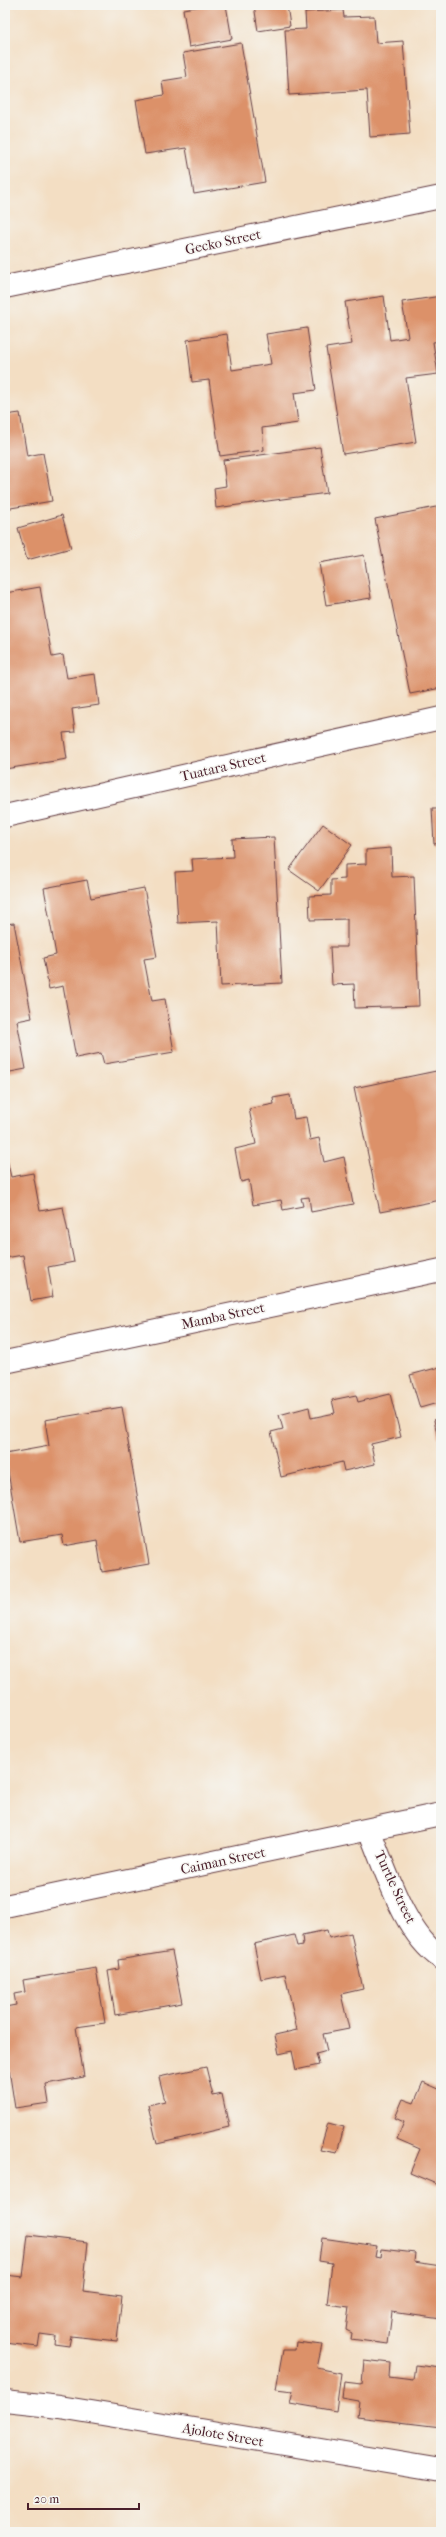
<svg xmlns="http://www.w3.org/2000/svg" width="446" height="2537" font-family="'IM FELL French Canon',serif">
  <style>
    .building { fill: #dc9169 }
    .lines { fill: none; stroke-linecap: round; stroke-linejoin: round }
    .minor-casing { stroke: #633c42; stroke-width: 24 }
    .minor { stroke: #fff; stroke-width: 22 }
    .labels { text-anchor: middle; dominant-baseline: central; stroke-width: 3; stroke-linejoin: round; paint-order: stroke }
    .street-label { font-size: 14px; fill: #4a1f2b; stroke: #f6f6f2 }
  </style>
  <rect width="100%" height="100%" fill="#f6f6f2"/>
  <filter id="ink" filterUnits="userSpaceOnUse"><feTurbulence type="fractalNoise" baseFrequency=".025" numOctaves="2"/><feDisplacementMap in="SourceGraphic" scale="8" xChannelSelector="R" yChannelSelector="G"/><feConvolveMatrix kernelMatrix="1 2 1 2 8 2 1 2 1" color-interpolation-filters="sRGB"/></filter>
  <filter id="wash" filterUnits="userSpaceOnUse"><feTurbulence type="fractalNoise" baseFrequency=".012" numOctaves="4" result="noise"/><feDisplacementMap in="SourceGraphic" scale="16" xChannelSelector="R" yChannelSelector="G"/><feGaussianBlur stdDeviation="0.9" result="paint"/><feColorMatrix in="noise" values="0 0 0 0 0 0 0 0 0 0 0 0 0 0 0 0 0 1.4 0 .05"/><feComposite in="paint" operator="in"/></filter>
  <g filter="url(#wash)">
    <rect width="100%" height="100%" fill="#f3dec3"/>
    <g id="blocks">
      <!-- building -->
      <g class="building">
        <polygon points="208,5 226,5 232,39 189,47 183,9"/>
        <polygon points="254,5 287,5 290,26 258,31"/>
        <polygon points="343,10 344,17 374,16 376,43 403,41 410,134 370,137 367,90 289,95 285,30 306,29 305,12"/>
        <polygon points="241,43 265,182 194,194 186,148 145,154 136,100 164,95 162,81 187,77 183,53"/>
        <polygon points="384,296 390,340 408,337 402,302 441,296 441,341 433,342 438,374 406,378 416,442 343,454 326,348 352,344 345,302"/>
        <polygon points="307,328 316,390 294,393 298,423 262,428 264,450 220,456 209,380 192,382 187,340 227,334 232,370 271,364 266,334"/>
        <polygon points="20,413 27,456 43,453 52,501 5,509 5,415"/>
        <polygon points="320,447 327,493 216,508 214,488 226,486 223,460"/>
        <polygon points="441,506 441,688 410,694 375,519"/>
        <polygon points="62,515 71,548 27,560 18,528"/>
        <polygon points="364,555 371,598 326,605 319,563"/>
        <polygon points="40,587 52,657 63,655 67,678 95,674 99,705 72,709 75,732 63,733 67,759 5,769 5,593"/>
        <polygon points="432,808 441,808 441,843 434,844"/>
        <polygon points="323,824 352,845 319,891 289,870"/>
        <polygon points="274,837 282,983 221,986 218,921 178,923 175,872 193,871 192,859 233,857 232,839"/>
        <polygon points="391,848 392,877 414,876 419,1006 355,1008 354,984 332,985 330,947 347,947 347,919 310,920 309,896 331,895 331,880 345,879 345,865 366,864 366,850"/>
        <polygon points="87,880 91,898 144,888 157,957 144,959 152,1001 165,999 174,1052 104,1064 101,1053 76,1058 63,986 49,989 43,958 56,955 44,888"/>
        <polygon points="14,923 32,1018 17,1021 26,1069 5,1073 5,924"/>
        <polygon points="441,1070 441,1200 380,1212 354,1088"/>
        <polygon points="290,1095 294,1119 306,1117 310,1140 319,1138 324,1162 344,1157 353,1204 311,1212 309,1197 301,1198 303,1206 283,1210 281,1200 253,1205 249,1180 241,1182 235,1149 256,1144 249,1109 274,1104 273,1098"/>
        <polygon points="5,1151 11,1177 33,1173 40,1211 63,1207 74,1262 48,1267 53,1297 31,1301 23,1255 5,1258"/>
        <polygon points="440,1367 441,1402 420,1408 410,1375"/>
        <polygon points="390,1394 401,1437 371,1444 375,1464 344,1471 342,1462 281,1477 271,1432 283,1429 279,1415 309,1407 311,1418 335,1413 332,1400 356,1395 358,1402"/>
        <polygon points="122,1407 149,1564 102,1572 97,1540 64,1546 62,1535 20,1542 5,1454 49,1446 45,1420"/>
        <polygon points="441,1417 441,1448 440,1448 434,1420"/>
        <polygon points="327,1930 329,1938 351,1933 363,1989 341,1994 349,2029 323,2034 327,2051 316,2054 319,2065 296,2070 292,2051 279,2054 275,2035 297,2030 285,1974 261,1979 254,1944 294,1935 297,1946 303,1945 302,1935"/>
        <polygon points="172,1951 182,2003 115,2015 108,1971 119,1969 118,1960"/>
        <polygon points="96,1968 105,2023 76,2027 84,2077 46,2084 49,2103 15,2108 5,2044 5,2007 16,2005 14,1994 25,1992 23,1980"/>
        <polygon points="206,2067 213,2096 222,2094 229,2127 157,2144 148,2105 165,2101 159,2077"/>
        <polygon points="423,2082 441,2090 441,2186 410,2173 420,2149 397,2139 404,2122 395,2118 403,2099 414,2103"/>
        <polygon points="328,2123 344,2127 337,2153 320,2150"/>
        <polygon points="28,2235 88,2242 83,2291 122,2296 117,2341 71,2336 69,2346 54,2344 55,2336 40,2334 38,2347 5,2343 5,2275 23,2277"/>
        <polygon points="322,2238 377,2246 375,2257 380,2258 381,2249 415,2253 414,2262 441,2266 438,2292 441,2292 441,2319 392,2312 388,2344 351,2339 352,2333 346,2330 349,2307 327,2304 332,2263 319,2261"/>
        <polygon points="296,2342 322,2345 317,2368 341,2373 336,2411 290,2403 293,2391 276,2389 283,2350 295,2350"/>
        <polygon points="364,2360 390,2363 389,2377 413,2380 415,2365 441,2368 441,2427 357,2417 359,2401 342,2398 344,2382 362,2384"/>
      </g>
    </g>
  </g>
  <g filter="url(#ink)">
    <use href="#blocks" fill-opacity="0" stroke="#633c42" stroke-width="1"/>
    <g class="lines">
      <defs>
        <g id="minor">
          <polyline points="5,287 441,197"/>
          <polyline points="5,816 441,718"/>
          <polyline points="5,1362 441,1270"/>
          <path d="M369 1830C386 1870 404 1933 441 1958"/>
          <polyline points="5,1906 441,1814"/>
          <polyline points="5,2401 60,2407 441,2470"/>
        </g>
      </defs>
      <!-- minor casing -->
      <use href="#minor" class="minor-casing"/>
      <!-- minor -->
      <use href="#minor" class="minor"/>
    </g>
  </g>
  <g class="labels">
    <!-- street labels -->
    <g class="street-label">
      <text transform="translate(223 242) rotate(-12)">Gecko Street</text>
      <text transform="translate(223 767) rotate(-13)">Tuatara Street</text>
      <text transform="translate(223 1316) rotate(-12)">Mamba Street</text>
      <text transform="translate(223 1861) rotate(-12)">Caiman Street</text>
      <text transform="translate(395 1887) rotate(65)">Turtle Street</text>
      <text transform="translate(223 2435) rotate(10)">Ajolote Street</text>
    </g>
  </g>
  <!-- margin -->
  <rect width="446" height="2537" fill="none" stroke="#f6f6f2" stroke-width="20"/>
  <!-- scale -->
  <path d="M28 2503v6h111v-6" fill="none" stroke="#4a1f2b" stroke-width="2"/>
  <text x="34" y="2503" font-size="12" fill="#4a1f2b" stroke="#f6f6f2" stroke-width="3" paint-order="stroke">20 m</text>
</svg>
